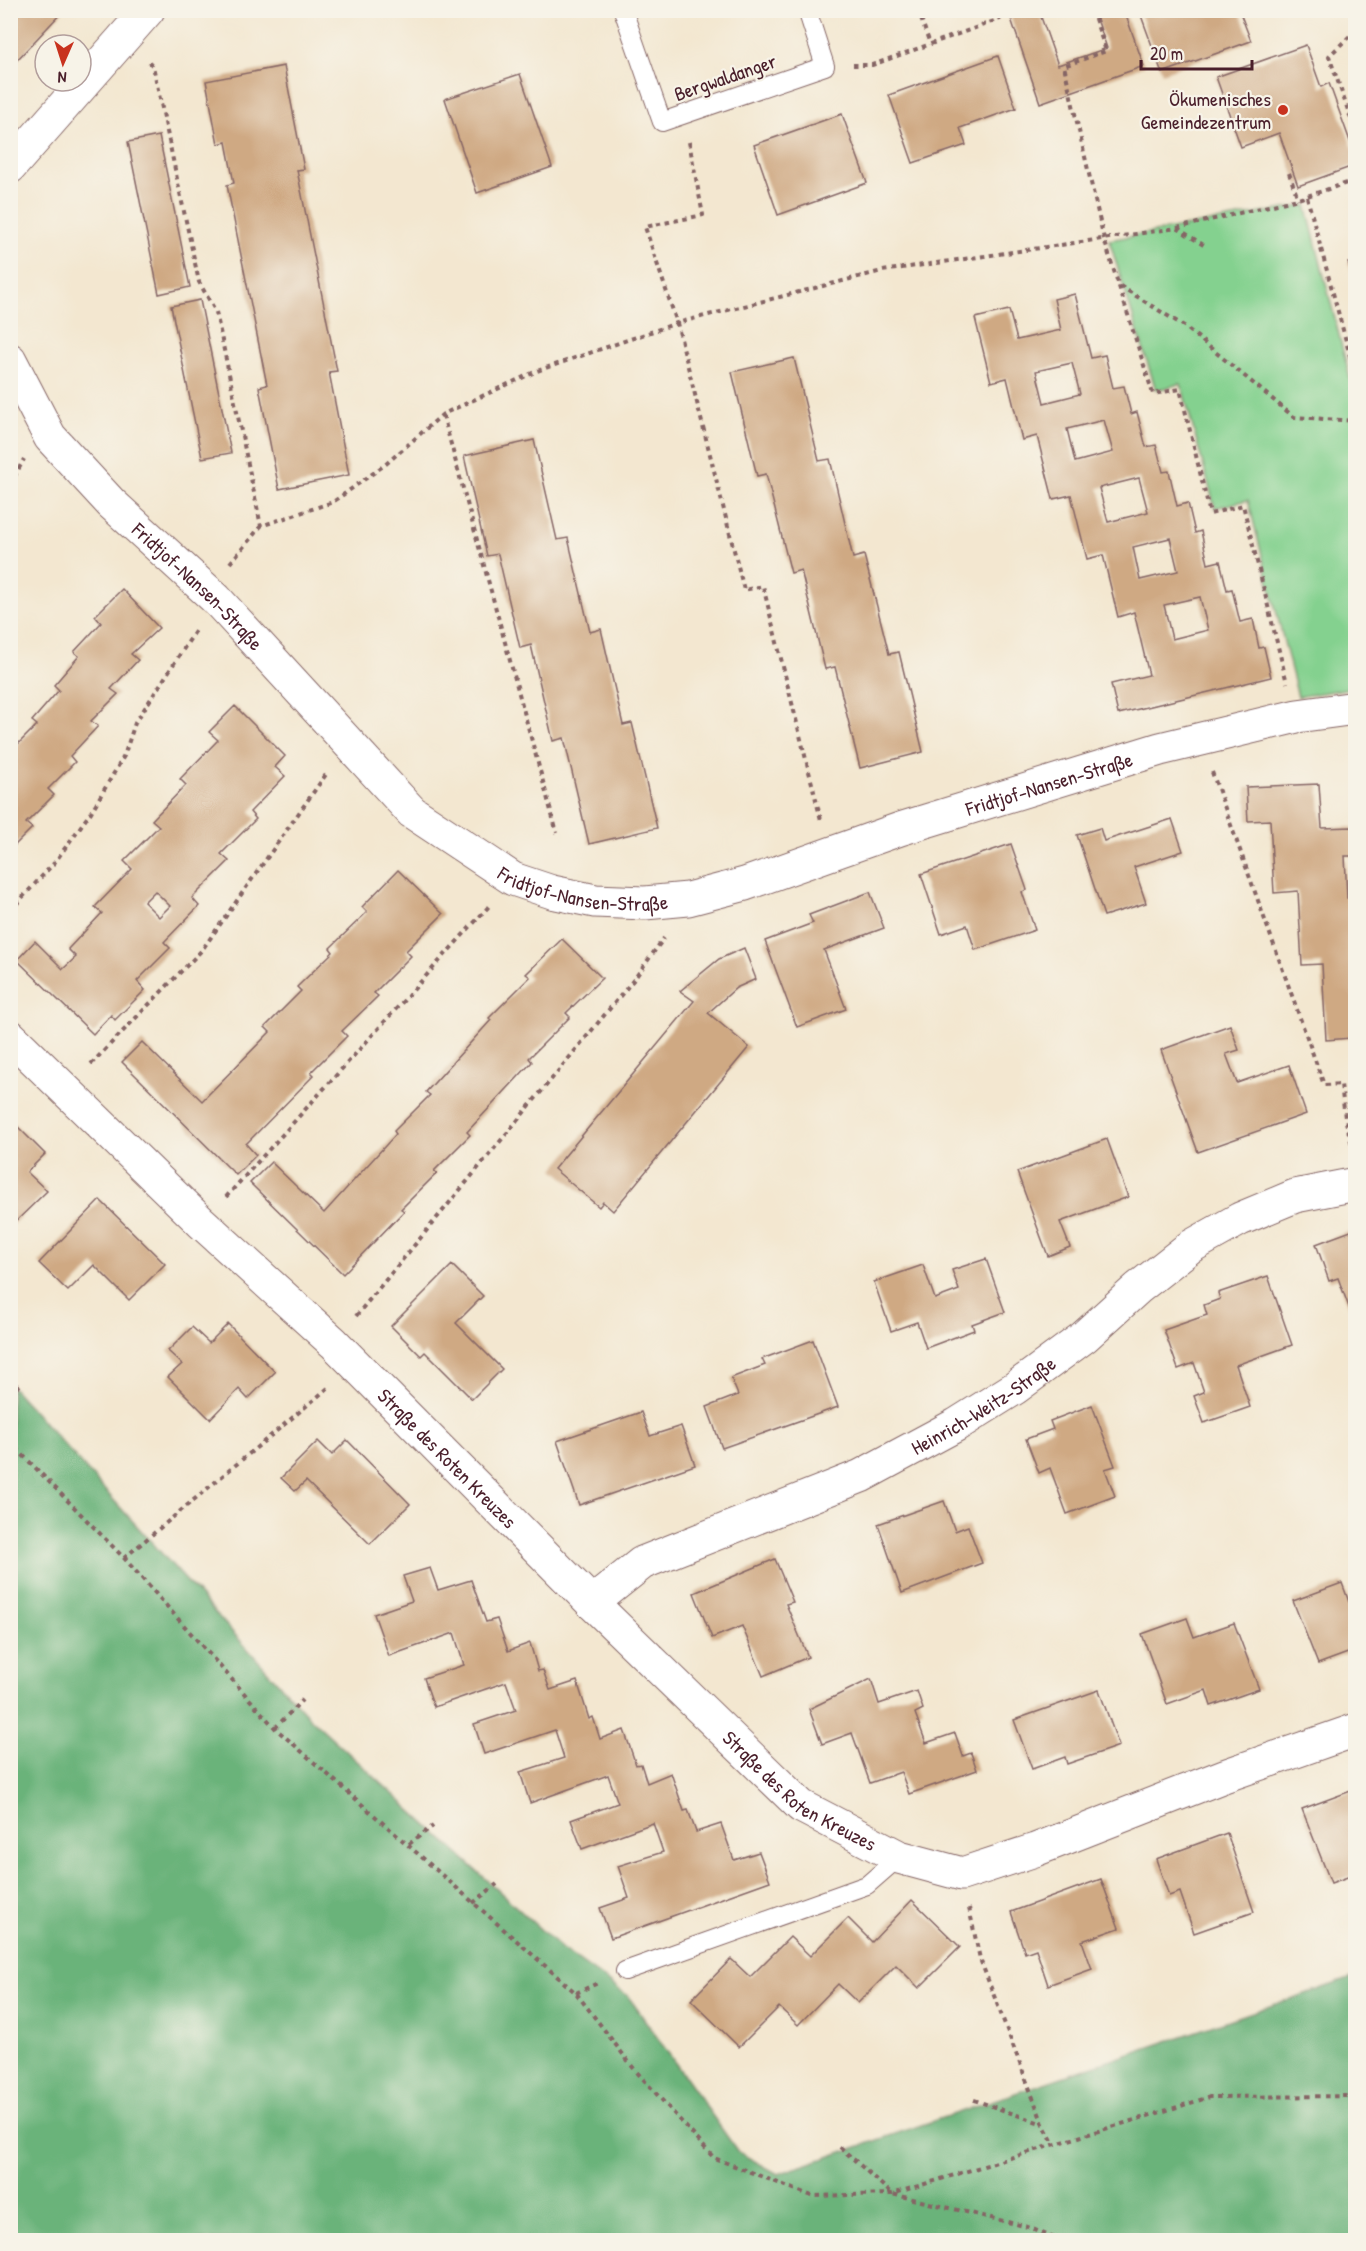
<svg xmlns="http://www.w3.org/2000/svg" width="1366" height="2251" font-family="'Patrick Hand',sans-serif">
  <style>
    .green { fill: #84d18f; stroke: #67785d; stroke-width: 1.5 }
    .forest { fill: #6bb37a; stroke: #5a6952; stroke-width: 1.5 }
    .building { fill: #cfa983; fill-rule: evenodd }
    .lines { fill: none; stroke-linecap: round; stroke-linejoin: round }
    .service-casing { stroke: #856565; stroke-width: 20 }
    .minor-casing { stroke: #856565; stroke-width: 35 }
    .path { stroke: #856565; stroke-width: 4; stroke-dasharray: 4.5 4.5; stroke-linecap: butt }
    .service { stroke: #fff; stroke-width: 18 }
    .minor { stroke: #fff; stroke-width: 33 }
    .poi-dot { fill: #c8321e; stroke: #f7f3e8; stroke-width: 2 }
    .labels { text-anchor: middle; dominant-baseline: central; stroke-width: 4.5; stroke-linejoin: round; paint-order: stroke }
    .street-label { font-size: 20px; fill: #4a1f2b; stroke: #f7f3e8 }
    .poi-label { font-size: 20px; fill: #4a1f2b; stroke: #f7f3e8; text-anchor: end }
  </style>
  <rect width="100%" height="100%" fill="#f7f3e8"/>
  <filter id="ink" filterUnits="userSpaceOnUse"><feTurbulence type="fractalNoise" baseFrequency=".0167" numOctaves="2"/><feDisplacementMap in="SourceGraphic" scale="12" xChannelSelector="R" yChannelSelector="G"/><feConvolveMatrix kernelMatrix="1 2 1 2 8 2 1 2 1" color-interpolation-filters="sRGB"/></filter>
  <filter id="wash" filterUnits="userSpaceOnUse"><feTurbulence type="fractalNoise" baseFrequency=".008" numOctaves="4" result="noise"/><feDisplacementMap in="SourceGraphic" scale="24" xChannelSelector="R" yChannelSelector="G"/><feGaussianBlur stdDeviation="1.35" result="paint"/><feColorMatrix in="noise" values="0 0 0 0 0 0 0 0 0 0 0 0 0 0 0 0 0 1.4 0 .05"/><feComposite in="paint" operator="in"/></filter>
  <g filter="url(#wash)">
    <rect width="100%" height="100%" fill="#f3e7d0"/>
    <!-- green -->
    <polygon class="green" points="1306,205 1355,398 1356,687 1298,697 1248,500 1215,508 1181,384 1156,390 1109,240"/>
    <!-- forest -->
    <polygon class="forest" points="11,1386 307,1715 562,1949 628,1996 738,2152 778,2174 1355,1977 1355,2240 11,2240"/>
    <g id="blocks">
      <!-- building -->
      <g class="building">
        <polygon points="10,10 64,10 16,61 10,57"/>
        <polygon points="1008,10 1059,10 1041,17 1058,65 1107,48 1094,10 1124,10 1144,66 1040,103"/>
        <polygon points="1139,10 1239,10 1251,41 1162,73"/>
        <polygon points="1306,45 1321,87 1329,83 1356,158 1356,165 1298,186 1279,133 1241,147 1216,77"/>
        <polygon points="998,56 1016,108 960,128 966,145 913,163 889,95"/>
        <polygon points="284,66 304,169 297,170 337,371 329,372 349,475 279,489 259,387 267,385 227,185 234,183 226,142 218,144 206,81"/>
        <polygon points="520,74 552,167 477,193 445,99"/>
        <polygon points="842,114 867,183 778,215 754,145"/>
        <polygon points="159,136 190,287 159,294 128,142"/>
        <polygon points="1356,260 1356,281 1355,281 1348,263"/>
        <path d="M1075 294 1091 358 1105 355 1113 388 1124 386 1131 414 1137 412 1146 447 1156 445 1163 472 1169 471 1177 506 1188 503 1195 533 1201 531 1208 564 1220 561 1227 590 1232 589 1240 622 1253 619 1259 648 1264 647 1271 677 1118 714 1111 684 1149 675 1134 612 1118 617 1103 555 1087 559 1071 495 1053 499 1037 436 1022 440 1007 378 991 382 975 318 1009 310 1017 340 1061 330 1054 299ZM1072 363 1080 394 1044 403 1036 371ZM1104 420 1113 452 1075 462 1067 429ZM1139 478 1148 512 1108 522 1099 488ZM1170 538 1178 571 1140 580 1133 547ZM1200 597 1208 630 1172 639 1164 605Z"/>
        <polygon points="200,300 231,453 202,458 171,306"/>
        <polygon points="794,358 819,461 830,459 853,558 864,555 889,654 899,652 923,752 860,768 835,667 825,669 801,570 791,573 766,474 757,476 732,372"/>
        <polygon points="534,440 557,540 568,538 590,632 601,629 623,725 632,723 657,828 589,844 564,738 553,741 531,645 520,648 498,554 487,556 464,456"/>
        <polygon points="122,589 159,628 131,654 138,660 111,689 118,694 91,721 98,726 70,756 75,762 48,789 54,795 26,823 32,828 10,850 10,765 17,759 10,752 37,725 32,721 59,690 54,685 79,656 74,652 101,623 95,616"/>
        <path d="M235 706 285 756 275 767 285 776 250 812 256 819 221 854 229 861 192 898 199 906 164 942 170 948 137 981 145 990 115 1020 111 1015 93 1034 17 960 35 941 63 969 76 957 68 949 102 913 95 907 132 869 124 861 159 826 152 820 186 785 180 779 218 740 209 732ZM155 891 170 906 159 917 144 902Z"/>
        <polygon points="1319,784 1322,828 1353,827 1354,856 1345,856 1347,898 1356,898 1356,1113 1349,1113 1347,1081 1353,1080 1351,1038 1326,1040 1322,964 1302,965 1298,891 1274,893 1270,820 1248,821 1246,787"/>
        <polygon points="1172,819 1183,851 1134,867 1146,903 1104,916 1077,835 1100,828 1104,841"/>
        <polygon points="1011,844 1027,890 1022,892 1035,930 975,950 967,925 941,934 921,874"/>
        <polygon points="398,870 443,914 406,951 411,956 374,993 378,996 342,1031 347,1036 311,1072 314,1075 246,1144 256,1155 236,1175 122,1062 142,1042 202,1101 270,1032 265,1027 301,991 297,987 333,952 330,948 367,912 362,907"/>
        <polygon points="870,892 884,928 824,950 846,1009 797,1027 765,941 813,923 809,915"/>
        <polygon points="562,939 602,978 566,1013 570,1017 529,1058 532,1062 467,1132 470,1135 434,1171 437,1173 401,1209 404,1211 343,1274 250,1183 271,1162 324,1213 396,1134 394,1131 430,1095 426,1092 491,1020 489,1018 530,977 526,974"/>
        <polygon points="744,948 756,979 736,988 708,1013 749,1047 613,1211 603,1202 599,1207 554,1169 694,1001 680,991 719,959"/>
        <polygon points="1230,1025 1239,1050 1226,1054 1237,1083 1289,1065 1306,1114 1198,1152 1161,1050"/>
        <polygon points="10,1119 45,1154 27,1172 47,1191 10,1227"/>
        <polygon points="1107,1139 1128,1197 1060,1222 1070,1247 1048,1256 1017,1172"/>
        <polygon points="100,1200 165,1264 129,1300 94,1265 68,1291 39,1263"/>
        <polygon points="1356,1229 1356,1323 1355,1323 1338,1278 1329,1281 1316,1244"/>
        <polygon points="986,1259 1005,1312 972,1324 974,1330 926,1348 917,1322 891,1331 874,1282 923,1265 935,1299 959,1290 952,1270"/>
        <polygon points="452,1265 483,1296 456,1323 502,1369 472,1399 425,1352 421,1356 391,1326"/>
        <polygon points="1268,1276 1292,1345 1236,1365 1250,1407 1204,1423 1194,1396 1204,1392 1194,1363 1178,1369 1164,1330 1207,1315 1204,1305 1220,1299 1218,1293"/>
        <polygon points="228,1324 275,1372 248,1399 239,1389 210,1419 168,1377 182,1364 168,1351 192,1327 209,1343"/>
        <polygon points="813,1340 838,1407 722,1448 707,1407 738,1395 731,1378 765,1365 762,1359"/>
        <polygon points="1092,1405 1115,1466 1105,1469 1115,1496 1067,1514 1050,1468 1039,1473 1026,1439 1053,1429 1050,1421"/>
        <polygon points="641,1412 650,1436 681,1426 695,1465 579,1505 557,1441"/>
        <polygon points="347,1440 410,1504 370,1544 306,1481 295,1491 281,1478 318,1441 332,1455"/>
        <polygon points="944,1501 955,1531 968,1526 982,1563 902,1593 878,1524"/>
        <polygon points="775,1559 793,1602 786,1604 808,1657 763,1676 742,1626 712,1638 694,1593"/>
        <polygon points="430,1568 438,1590 471,1580 486,1622 497,1619 508,1651 530,1643 538,1671 543,1670 550,1690 577,1681 589,1719 593,1717 600,1739 624,1730 636,1765 641,1764 647,1783 671,1773 684,1811 688,1810 696,1832 721,1824 734,1860 759,1852 770,1881 611,1938 600,1908 629,1898 618,1866 663,1852 653,1823 582,1849 571,1820 618,1803 608,1775 530,1803 520,1772 564,1758 555,1730 484,1754 474,1724 516,1710 506,1682 434,1707 424,1678 464,1665 454,1633 389,1656 374,1614 412,1601 403,1576"/>
        <polygon points="1342,1583 1349,1602 1356,1599 1356,1650 1318,1664 1293,1601"/>
        <polygon points="1187,1618 1194,1637 1234,1623 1259,1689 1211,1706 1206,1690 1167,1704 1142,1634"/>
        <polygon points="871,1679 879,1704 917,1691 923,1709 915,1713 926,1743 955,1733 963,1756 971,1753 977,1770 909,1794 901,1772 870,1783 852,1733 822,1744 809,1709"/>
        <polygon points="1099,1690 1119,1746 1067,1764 1065,1757 1032,1769 1014,1720"/>
        <polygon points="1356,1789 1356,1874 1331,1883 1302,1809"/>
        <polygon points="1227,1833 1254,1912 1194,1933 1180,1892 1169,1896 1156,1859"/>
        <polygon points="1101,1879 1119,1928 1082,1941 1092,1969 1048,1985 1036,1949 1025,1953 1011,1912"/>
        <polygon points="912,1900 960,1947 919,1988 896,1965 858,2003 838,1984 798,2025 779,2007 739,2047 691,2000 731,1959 750,1977 790,1937 810,1956 848,1918 872,1942"/>
      </g>
    </g>
  </g>
  <g filter="url(#ink)">
    <use href="#blocks" fill-opacity="0" stroke="#856565" stroke-width="1.5"/>
    <g class="lines">
      <defs>
        <g id="service">
          <polyline points="623,10 662,122 825,66 807,10"/>
          <polyline points="625,1971 867,1885 899,1857"/>
        </g>
        <g id="minor">
          <polyline points="10,167 148,10"/>
          <path id="s1" d="M10 360 50 437 111 503 216 599 412 812 513 879 552 892 595 901 645 903 688 899 745 884 900 829 1160 749 1297 716 1356 708"/>
          <path id="s2" d="M10 1036 201 1222 334 1343 592 1603 801 1806 899 1857 962 1874 1035 1850 1224 1776 1356 1730"/>
          <path id="s3" d="M592 1603 642 1563 861 1476 956 1425 1015 1388 1084 1337 1138 1288 1190 1247 1240 1219 1295 1196 1356 1184"/>
        </g>
      </defs>
      <!-- service casing -->
      <use href="#service" class="service-casing"/>
      <!-- minor casing -->
      <use href="#minor" class="minor-casing"/>
      <!-- path -->
      <g class="path">
        <polyline points="918,10 930,44"/>
        <polyline points="1092,10 1106,51 1064,66 1104,239 1153,394 1180,389 1210,514 1243,505 1287,683"/>
        <polyline points="1356,30 1329,56 1356,133"/>
        <polyline points="149,62 153,66 199,282 216,312 261,526"/>
        <polyline points="853,65 872,65 1000,19 997,10"/>
        <polyline points="689,142 703,215 645,227 677,323 744,590 763,586 821,820"/>
        <polyline points="1289,173 1298,199"/>
        <polyline points="1307,197 1356,378"/>
        <polyline points="1177,228 1205,246"/>
        <polyline points="1120,286 1184,326 1294,417 1356,421"/>
        <polyline points="443,415 557,833"/>
        <polyline points="10,485 24,459"/>
        <polyline points="230,563 261,526 333,502 386,464 443,414 537,371 677,323 882,271 1177,228 1298,199 1356,180"/>
        <polyline points="1212,772 1324,1085 1341,1084 1345,1118 1353,1149"/>
        <polyline points="10,911 55,862 91,812 124,756 135,723 196,630"/>
        <polyline points="91,1064 202,950 327,773"/>
        <polyline points="226,1197 491,904"/>
        <polyline points="356,1316 635,978 664,938"/>
        <polyline points="10,1393 20,1385"/>
        <polyline points="10,1442 124,1558 275,1728 576,1993 635,2070 714,2158 812,2196 892,2194 1210,2097 1356,2096"/>
        <polyline points="124,1558 328,1388"/>
        <polyline points="275,1728 302,1700"/>
        <polyline points="409,1844 433,1826"/>
        <polyline points="473,1903 497,1884"/>
        <polyline points="969,1908 980,1959 1043,2124 1054,2144"/>
        <polyline points="576,1993 600,1982"/>
        <polyline points="974,2100 1043,2124"/>
        <polyline points="840,2147 892,2194 1028,2227 1059,2240"/>
        <polyline points="10,2230 28,2240"/>
      </g>
      <!-- service -->
      <use href="#service" class="service"/>
      <!-- minor -->
      <use href="#minor" class="minor"/>
    </g>
  </g>
  <!-- markers -->
  <circle class="poi-dot" cx="1283" cy="110" r="6"/>
  <g class="labels">
    <!-- street labels -->
    <g class="street-label">
      <text transform="translate(725 77) rotate(-19)">Bergwaldanger</text>
      <text stroke="none"><textPath href="#s1" startOffset="297">Fridtjof-Nansen-Straße</textPath></text>
      <text stroke="none"><textPath href="#s1" startOffset="1287">Fridtjof-Nansen-Straße</textPath></text>
      <text stroke="none"><textPath href="#s1" startOffset="801">Fridtjof-Nansen-Straße</textPath></text>
      <text stroke="none"><textPath href="#s3" startOffset="441">Heinrich-Weitz-Straße</textPath></text>
      <text stroke="none"><textPath href="#s2" startOffset="608">Straße des Roten Kreuzes</textPath></text>
      <text stroke="none"><textPath href="#s2" startOffset="1094">Straße des Roten Kreuzes</textPath></text>
    </g>
    <!-- poi labels -->
    <g class="poi-label">
      <text x="1271" y="98">Ökumenisches<tspan x="1271" dy="23">Gemeindezentrum</tspan></text>
    </g>
  </g>
  <!-- margin -->
  <rect width="1366" height="2251" fill="none" stroke="#f7f3e8" stroke-width="36"/>
  <!-- north arrow -->
  <g transform="translate(63 63) rotate(183)"><circle r="28" fill="#f7f3e8" stroke="#b29e9c" stroke-width="1.5"/>
  <path d="M0-4.5L10 22L0 15L-10 22Z" fill="#c8321e"/>
  <text y="-9" font-size="16" font-weight="bold" text-anchor="middle" fill="#4a1f2b">N</text>
  </g>
  <!-- scale -->
  <path d="M1141 60v9h111v-9" fill="none" stroke="#4a1f2b" stroke-width="3"/>
  <text x="1150" y="60" font-size="18" fill="#4a1f2b" stroke="#f7f3e8" stroke-width="4.5" paint-order="stroke">20 m</text>
</svg>
